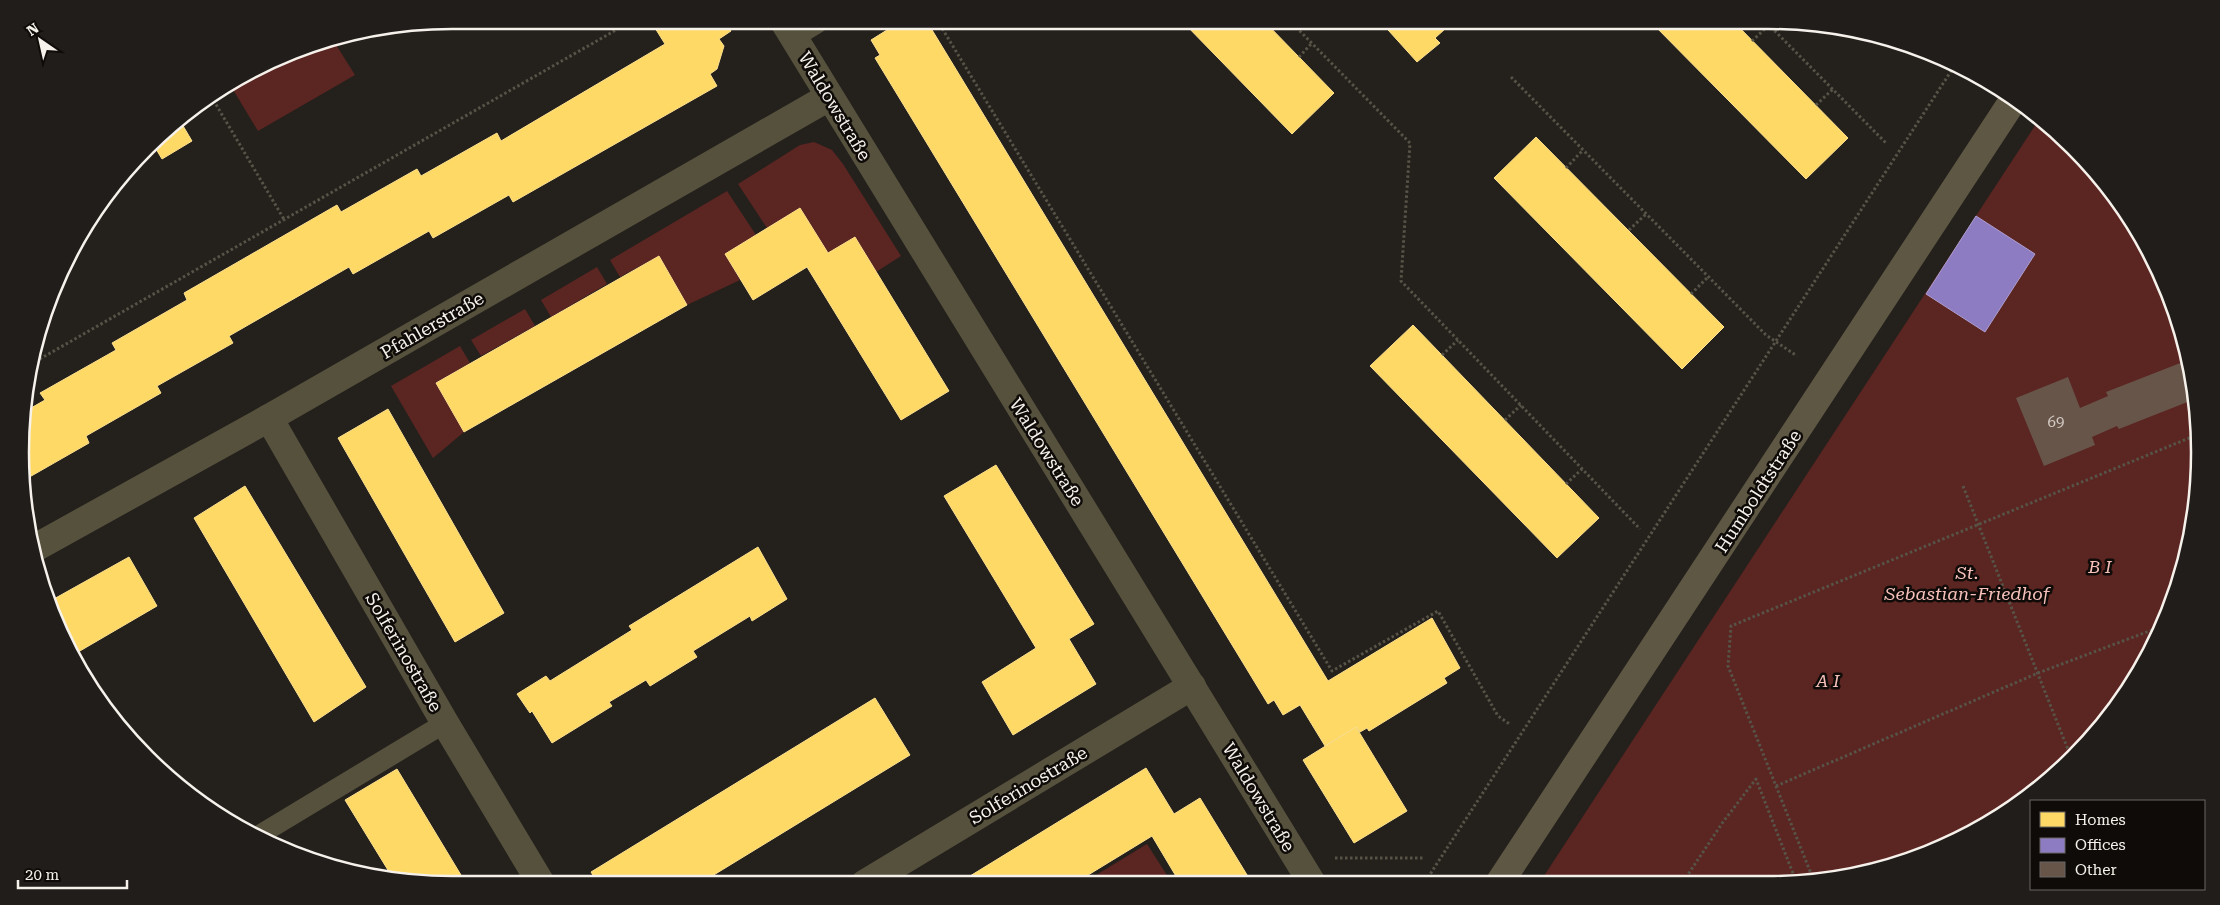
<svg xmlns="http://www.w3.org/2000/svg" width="2220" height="905" font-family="'Roboto Serif',serif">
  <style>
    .green { fill: #5b2522 }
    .homes { fill: #ffd966; stroke: #fce08e }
    .offices { fill: #8e7cc3; stroke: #ad9fcf }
    .building { fill: #67554a }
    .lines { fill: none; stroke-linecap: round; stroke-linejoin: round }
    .path { stroke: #575347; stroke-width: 3; stroke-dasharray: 2.5 2.5; stroke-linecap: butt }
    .lane { stroke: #55513d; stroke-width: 20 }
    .street { stroke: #55513d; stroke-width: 28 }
    .secondary { stroke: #5d5743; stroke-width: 28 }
    .labels { text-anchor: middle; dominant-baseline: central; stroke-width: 5; stroke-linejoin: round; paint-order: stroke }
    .number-label { font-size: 15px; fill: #d2cac3 }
    .street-label { font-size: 18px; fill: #f6f1eb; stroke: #0f0b08 }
    .park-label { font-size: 18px; font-style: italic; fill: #f6c1bb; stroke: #0f0b08 }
    .rim { fill: none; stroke: #f6f1eb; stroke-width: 2.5 }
  </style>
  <rect width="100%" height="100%" fill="#24201c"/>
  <!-- green -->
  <g class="green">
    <polygon points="333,40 355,75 258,131 229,83 313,43"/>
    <polygon points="2040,118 2052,127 2110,189 2155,261 2185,340 2199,424 2196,509 2177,591 2127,693 2052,778 1959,841 1824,881 1540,882"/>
    <polygon points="814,142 832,150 843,164 901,256 876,272 855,237 828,253 800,208 767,228 738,184 800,145"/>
    <polygon points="727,191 756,235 725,254 740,280 687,305 659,256 620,277 610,260"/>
    <polygon points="597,267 607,284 551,317 541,300"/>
    <polygon points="525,309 535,326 481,356 471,340"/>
    <polygon points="460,346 470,363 436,383 464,432 433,458 391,386"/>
    <polygon points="1147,844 1172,883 1083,883"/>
  </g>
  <!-- homes -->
  <g class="homes">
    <polygon points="650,20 725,20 731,31 719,39 724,46 717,69 710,74 717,86 513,202 509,195 433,238 429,231 353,274 349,267 229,336 233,343 157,386 161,393 86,436 89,443 26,479 24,412 45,400 40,393 116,350 112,343 187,300 184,293 337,205 341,212 417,169 421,176 497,133 501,141 665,44"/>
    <polygon points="903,20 926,20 1328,681 1432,618 1460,668 1444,678 1447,683 1369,731 1367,728 1360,732 1356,727 1325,746 1300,705 1283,715 1274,700 1268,704 875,58 880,55 871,40"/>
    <polygon points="1181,20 1263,20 1334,93 1292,134"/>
    <polygon points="1379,20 1455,20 1435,38 1440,43 1417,62"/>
    <polygon points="1649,20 1732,20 1848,138 1806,179"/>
    <polygon points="179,119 192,141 162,159 153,144 168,127"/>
    <polygon points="1536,137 1724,327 1682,369 1494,178"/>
    <polygon points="800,208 828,253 855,237 949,391 901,420 807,267 753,300 725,254"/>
    <polygon points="659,256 687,305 464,432 436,383"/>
    <polygon points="1413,325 1599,518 1557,558 1370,366"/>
    <polygon points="388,409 504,613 455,642 338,438"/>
    <polygon points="996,465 1094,624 1069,639 1096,684 1013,735 982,682 1036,648 944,496"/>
    <polygon points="245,486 366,687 314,722 194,518"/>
    <polygon points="758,547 787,599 752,621 750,616 693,651 697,657 650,686 646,680 609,702 612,706 552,743 532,711 530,713 517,694 546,676 550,681 632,630 629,626"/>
    <polygon points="129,557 157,606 73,655 52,600"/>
    <polygon points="875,698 910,755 699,884 599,885 591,872"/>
    <polygon points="1356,727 1407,811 1354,843 1303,760"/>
    <polygon points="1146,768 1174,814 1200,798 1252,883 1180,883 1152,836 1075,883 957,884"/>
    <polygon points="397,769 467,885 452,885 391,875 345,800"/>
  </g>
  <!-- offices -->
  <polygon class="offices" points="1976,216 2035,254 1985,332 1926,294"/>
  <!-- building -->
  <g class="building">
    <polygon points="2140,236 2155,261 2186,345 2182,347"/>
    <polygon points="2188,360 2195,399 2119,429 2117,426 2092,437 2095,445 2044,466 2016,398 2068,377 2080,408 2108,396 2106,392"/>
  </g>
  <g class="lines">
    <!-- path -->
    <g class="path">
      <polyline points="937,20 1332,671 1438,611 1498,716 1511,725"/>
      <polyline points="1289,20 1410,143 1401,281 1640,529"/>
      <polyline points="1764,20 1886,143"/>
      <polyline points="1752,41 1769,25"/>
      <polyline points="1299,57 1312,43"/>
      <polyline points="1511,77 1766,335 1797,356"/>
      <polyline points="211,96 285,221"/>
      <polyline points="1816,105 1833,89"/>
      <polyline points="1566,168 1583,150"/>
      <polyline points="1629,230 1646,214"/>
      <polyline points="1691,294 1708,277"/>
      <polyline points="1442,355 1458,340"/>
      <polyline points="31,364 616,30 610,20"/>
      <polyline points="1505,420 1521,405"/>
      <polyline points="1566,484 1582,469"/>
      <polyline points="1963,486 2071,757"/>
      <polyline points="1776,786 2038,673 2160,627"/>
      <polyline points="1335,858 1425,858"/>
      <polyline points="1814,881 1728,666 1731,626 2199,434"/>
      <polyline points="1425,882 1955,65"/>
      <polyline points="1683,882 1723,822 1756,779 1796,881"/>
    </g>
    <!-- lane -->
    <polyline class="lane" points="261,834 445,723"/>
    <!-- street -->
    <g class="street">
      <polyline points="783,20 1312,883"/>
      <polyline points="792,34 815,20"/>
      <polyline points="269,418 445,723 542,885"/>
      <polyline points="33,549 269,418 829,97"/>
      <polyline points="864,884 1192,686"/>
    </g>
    <!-- secondary -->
    <polyline class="secondary" points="1500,882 2014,99"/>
  </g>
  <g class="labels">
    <!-- number labels -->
    <g class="number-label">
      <text x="2056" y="422">69</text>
    </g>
    <!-- street labels -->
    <g class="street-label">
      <text transform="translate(835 106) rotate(59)">Waldowstraße</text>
      <text transform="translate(432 325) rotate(-30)">Pfahlerstraße</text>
      <text transform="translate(1047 452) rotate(58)">Waldowstraße</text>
      <text transform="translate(1758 491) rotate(-57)">Humboldtstraße</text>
      <text transform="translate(404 652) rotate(60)">Solferinostraße</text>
      <text transform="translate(1028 785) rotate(-31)">Solferinostraße</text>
      <text transform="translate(1259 797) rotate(59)">Waldowstraße</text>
    </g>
    <!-- park labels -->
    <g class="park-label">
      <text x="2100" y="566">B I</text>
      <text x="1967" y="572">St.<tspan x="1967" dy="21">Sebastian-Friedhof</tspan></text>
      <text x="1828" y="680">A I</text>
    </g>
  </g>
  <!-- crop -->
  <path d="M0 0H2220V905H0ZM452 29H1768A423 423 0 0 1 2191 452V453A423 423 0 0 1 1768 876H452A423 423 0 0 1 29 453V452A423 423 0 0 1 452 29Z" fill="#211d1a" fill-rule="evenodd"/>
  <path class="rim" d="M452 29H1768A423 423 0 0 1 2191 452V453A423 423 0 0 1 1768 876H452A423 423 0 0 1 29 453V452A423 423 0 0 1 452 29Z"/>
  <!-- legend -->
  <rect x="2030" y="800" width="175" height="90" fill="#0f0b08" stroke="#6b6763"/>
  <rect x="2040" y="812" width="25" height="15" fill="#ffd966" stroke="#6b6763"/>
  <text x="2075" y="825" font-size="15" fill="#f6f1eb">Homes</text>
  <rect x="2040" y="838" width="25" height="15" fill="#8e7cc3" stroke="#6b6763"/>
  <text x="2075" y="850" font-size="15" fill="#f6f1eb">Offices</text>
  <rect x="2040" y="862" width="25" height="15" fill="#67554a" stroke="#6b6763"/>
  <text x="2075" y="875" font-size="15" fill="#f6f1eb">Other</text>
  <!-- north arrow -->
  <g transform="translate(40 40) rotate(326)" stroke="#0f0b08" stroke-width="4" paint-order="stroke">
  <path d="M0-4L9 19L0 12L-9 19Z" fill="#f6f1eb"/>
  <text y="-8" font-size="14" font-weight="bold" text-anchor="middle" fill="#f6f1eb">N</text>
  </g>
  <!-- scale -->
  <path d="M18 880v8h109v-8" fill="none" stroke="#f6f1eb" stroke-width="2.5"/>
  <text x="25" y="880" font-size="15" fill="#f6f1eb" stroke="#0f0b08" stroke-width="4" paint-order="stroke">20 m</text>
</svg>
